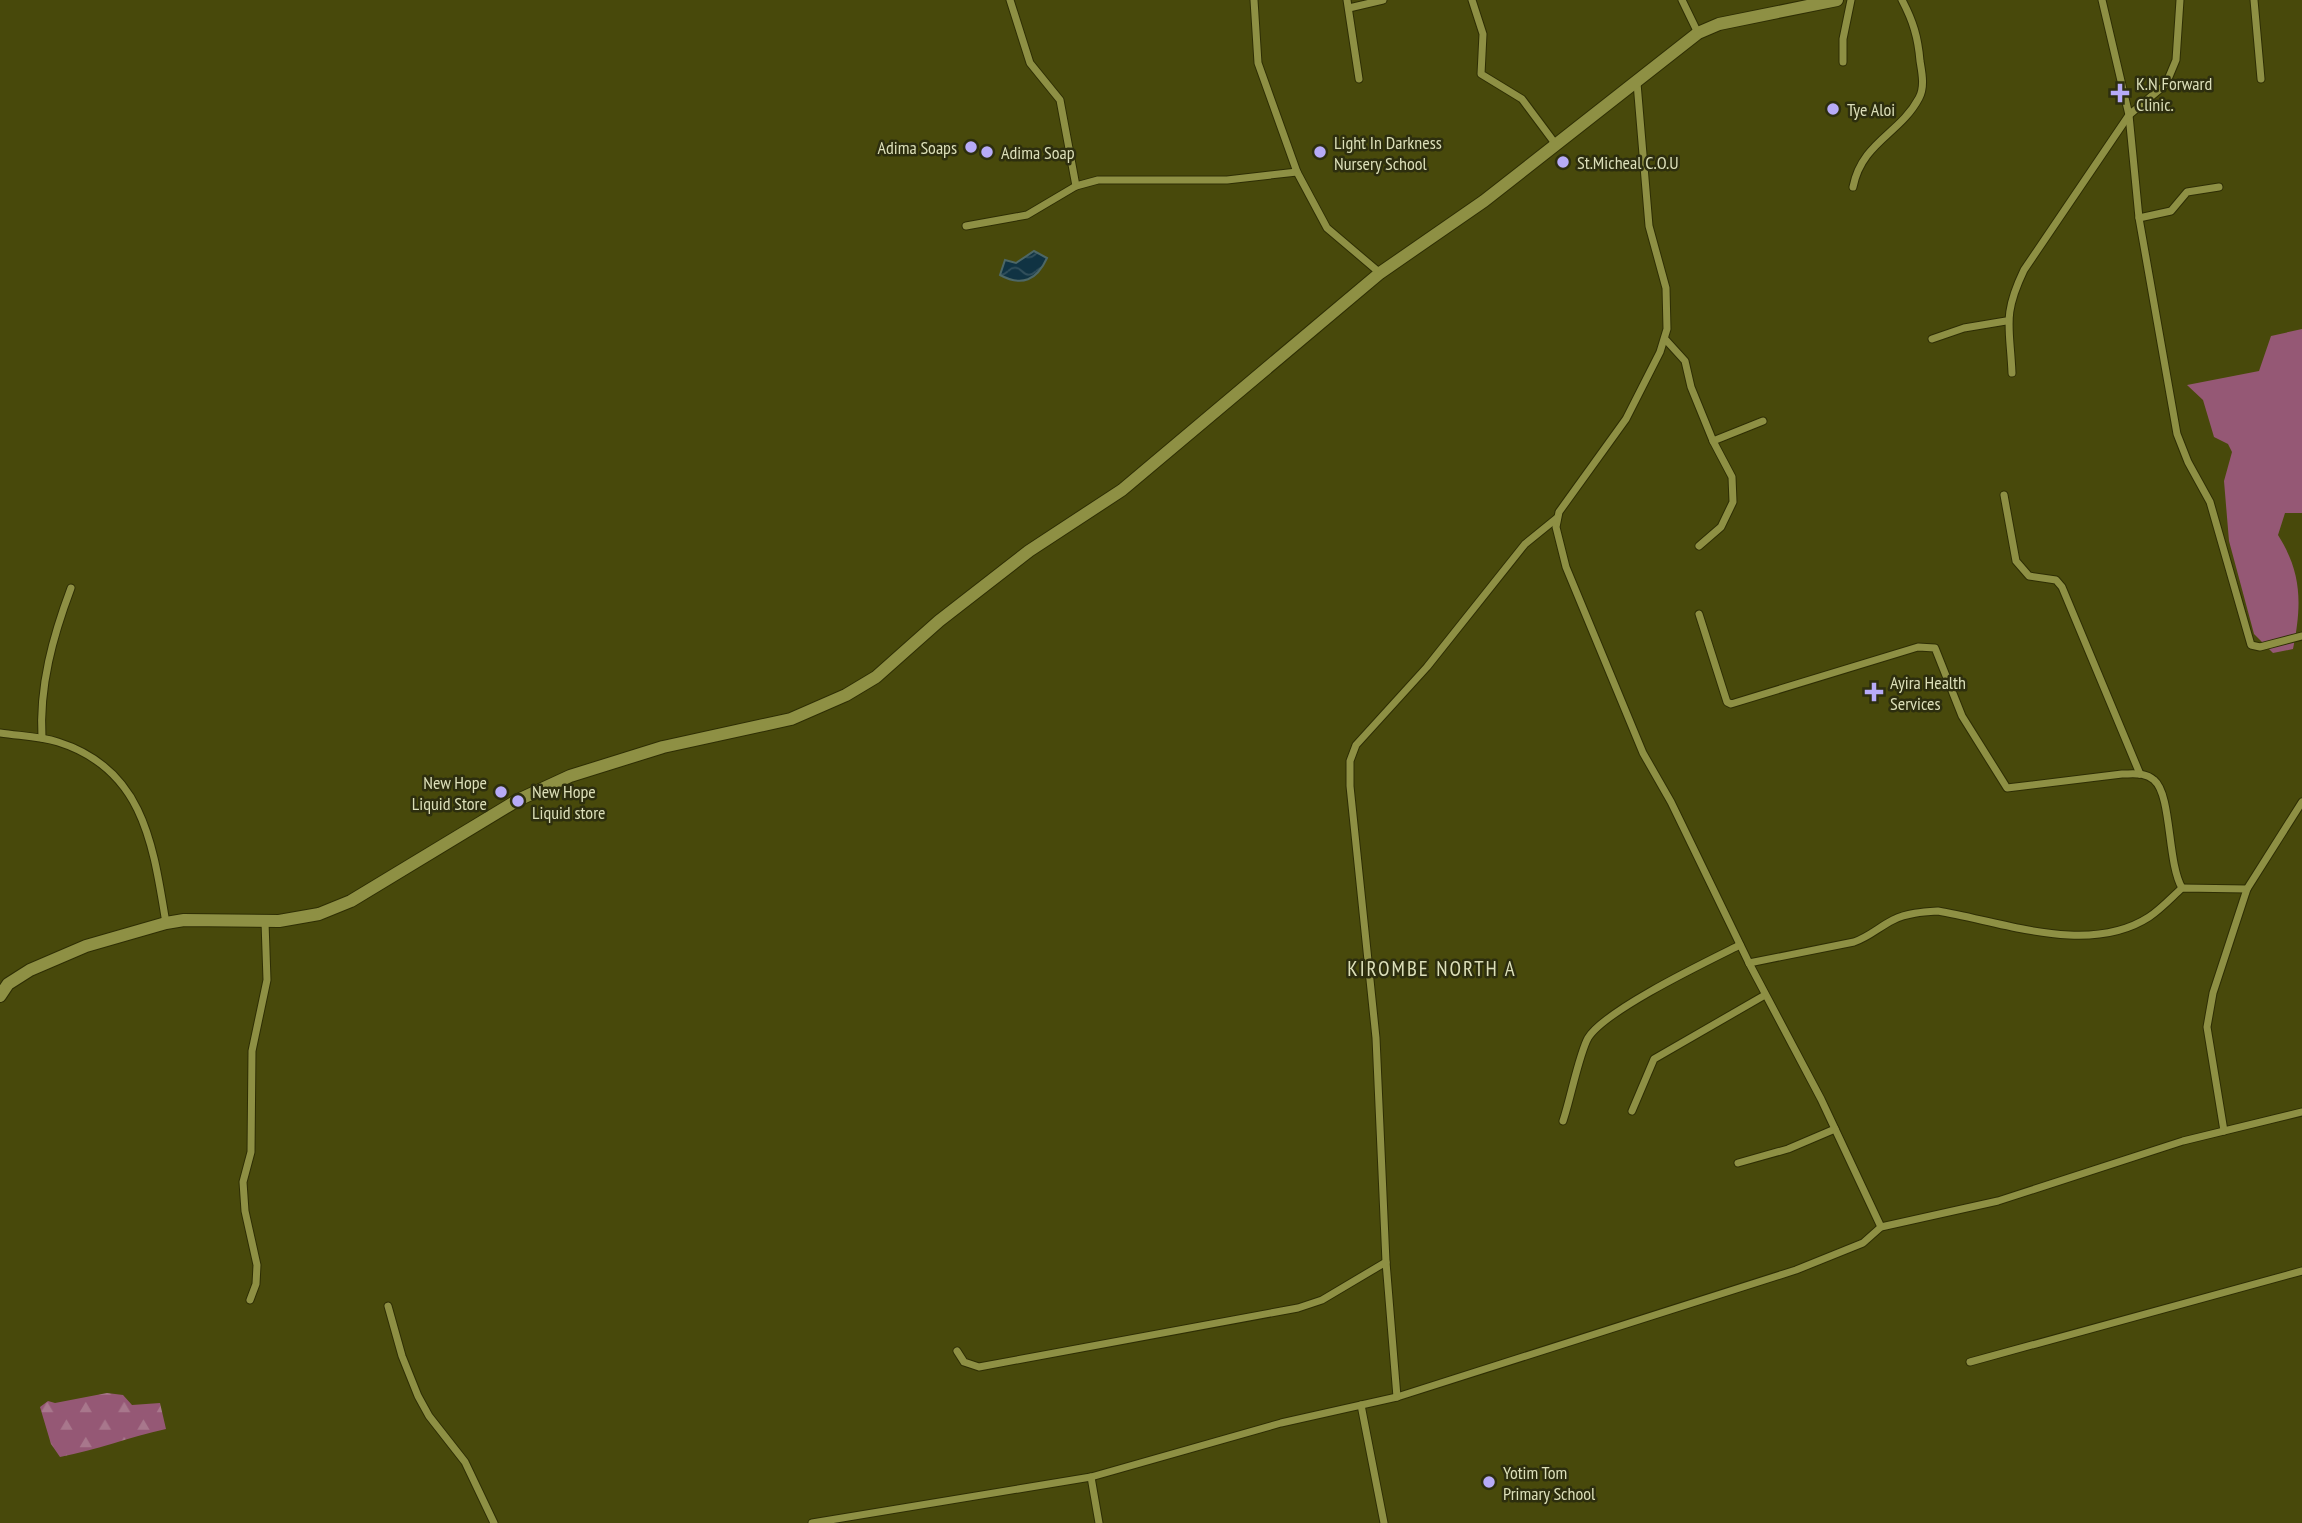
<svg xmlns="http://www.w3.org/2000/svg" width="2302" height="1523" font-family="'PT Sans Narrow',sans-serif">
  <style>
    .green { fill: #955875 }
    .forest { fill: url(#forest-firs) }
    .water { fill: url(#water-waves); stroke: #4d6766; stroke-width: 2 }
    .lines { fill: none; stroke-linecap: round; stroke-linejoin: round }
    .minor-casing { stroke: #2e2e04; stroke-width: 9 }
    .tertiary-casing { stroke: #2e2e04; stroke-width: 14 }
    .minor { stroke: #8e9044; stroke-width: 7 }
    .tertiary { stroke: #8e9044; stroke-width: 12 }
    .poi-dot { fill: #b7abf8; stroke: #2d2e0e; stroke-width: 2.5 }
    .labels { text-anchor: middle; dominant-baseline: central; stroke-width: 5; stroke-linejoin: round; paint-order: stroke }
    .poi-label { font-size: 18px; fill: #dcdfb9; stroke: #2d2e0e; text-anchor: start }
    .quarter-label { font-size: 21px; letter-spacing: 2px; fill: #dcdfb9; stroke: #2d2e0e }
  </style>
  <defs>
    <pattern id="forest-firs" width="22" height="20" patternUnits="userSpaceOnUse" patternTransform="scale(1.75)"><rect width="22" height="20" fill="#955875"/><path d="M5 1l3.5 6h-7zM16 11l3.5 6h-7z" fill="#a8778c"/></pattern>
    <pattern id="water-waves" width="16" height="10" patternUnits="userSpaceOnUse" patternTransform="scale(1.75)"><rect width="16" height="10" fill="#103343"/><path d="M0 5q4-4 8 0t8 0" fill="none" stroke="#32505c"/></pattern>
  </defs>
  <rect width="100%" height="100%" fill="#48490b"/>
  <!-- green -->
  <path class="green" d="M2302 329V513H2285L2278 535C2302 573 2302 604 2293 649L2273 653 2254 634 2229 541 2224 481 2232 452 2228 444 2214 437 2203 400 2187 385 2259 371 2271 336Z"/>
  <!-- forest -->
  <path class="forest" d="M107 1393 123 1395 132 1405 160 1403 166 1429C129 1437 97 1450 60 1457L51 1444 40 1407 48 1401 55 1403Z"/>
  <!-- water -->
  <path class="water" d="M1034 251 1047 258C1037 280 1022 287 1000 275L1005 260 1016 263Z"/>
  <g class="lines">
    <defs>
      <g id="minor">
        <polyline points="1010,0 1030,63 1060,100 1076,186"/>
        <polyline points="1254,0 1258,63 1297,172 1327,228 1380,273"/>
        <polyline points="1347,0 1359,79"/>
        <polyline points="1472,0 1483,34 1481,74 1522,99 1557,146"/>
        <polyline points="1682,0 1698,33"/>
        <polyline points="2102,0 2129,115 2139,218 2177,434 2188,462 2210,502 2251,645 2260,647 2302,636"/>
        <polyline points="2254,0 2261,79"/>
        <polyline points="1349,8 1383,0"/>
        <polyline points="1843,62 1843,39 1851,0"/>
        <polyline points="1637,83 1649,226 1666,288 1667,329 1660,352 1626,419 1559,512 1556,527 1566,567 1643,753 1671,802 1749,963 1821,1099 1881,1227"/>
        <path d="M1853 187C1862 142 1900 134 1919 98 1925 87 1922 73 1920 61 1918 37 1913 21 1902 0"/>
        <polyline points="2139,218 2171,211 2187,192 2219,187"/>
        <polyline points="966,226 1027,215 1076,186 1098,180 1227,180 1297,172"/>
        <polyline points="1665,339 1685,361 1691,387 1713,441 1732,477 1733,502 1721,527 1699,546"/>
        <polyline points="1932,339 1964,328 2006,321"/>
        <path d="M2012 373C2010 326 2002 316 2024 270L2129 115 2166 84 2176 60 2180 0"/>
        <polyline points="1713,441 1763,421"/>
        <polyline points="2004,495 2016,561 2029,576 2056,580 2062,587 2140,774"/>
        <path d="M1699 614 1727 702 1731 704 1918 647 1935 648 1962 716 2007 788 2122 774C2134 774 2145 772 2154 780 2172 795 2167 862 2182 888"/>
        <path d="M0 733C19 736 39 736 58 742 144 769 153 845 166 923"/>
        <path d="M42 738C39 686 53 636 71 588"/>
        <path d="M1749 963 1854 942C1869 937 1879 927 1893 920 1907 913 1923 912 1938 911 2003 922 2089 956 2149 917 2161 909 2172 897 2182 888L2247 889 2302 802"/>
        <polyline points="1632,1111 1654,1059 1765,995"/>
        <path d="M1563 1121C1570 1101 1579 1054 1588 1038 1605 1010 1708 961 1740 945"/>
        <polyline points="2224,1131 2207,1027 2213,993 2247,889"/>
        <polyline points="1738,1163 1788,1149 1835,1129"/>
        <polyline points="250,1300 256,1284 257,1265 245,1211 243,1182 251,1152 252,1051 267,980 265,922"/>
        <polyline points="388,1306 402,1356 418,1396 429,1416 465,1462 494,1523"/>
        <polyline points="957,1351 964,1362 979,1367 1298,1308 1322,1300 1386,1262"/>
        <polyline points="1970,1362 2302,1271"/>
        <polyline points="1397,1397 1386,1262 1376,1038 1350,786 1350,761 1356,745 1427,667 1525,544 1557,518"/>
        <polyline points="1361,1405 1384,1523"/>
        <polyline points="1091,1477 1099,1523"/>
        <polyline points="812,1523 1091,1477 1281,1423 1397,1397 1796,1270 1863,1243 1881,1227 1998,1201 2183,1141 2302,1112"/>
      </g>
      <polyline id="tertiary" points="0,996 8,984 30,970 86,946 166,923 184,920 279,921 319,914 351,901 518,800 570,776 663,747 791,719 846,695 876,677 939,621 1029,551 1122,490 1380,273 1484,201 1698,33 1719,24 1837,0"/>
    </defs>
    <!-- minor casing -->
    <use href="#minor" class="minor-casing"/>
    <!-- tertiary casing -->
    <use href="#tertiary" class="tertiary-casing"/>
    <!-- minor -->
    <use href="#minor" class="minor"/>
    <!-- tertiary -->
    <use href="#tertiary" class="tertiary"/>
  </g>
  <!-- markers -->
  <g class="poi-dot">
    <path d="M2116.5 82.5h7v7h7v7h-7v7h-7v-7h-7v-7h7z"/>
    <circle cx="1833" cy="109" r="7"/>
    <circle cx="971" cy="147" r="7"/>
    <circle cx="987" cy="152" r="7"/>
    <circle cx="1320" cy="152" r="7"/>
    <circle cx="1563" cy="162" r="7"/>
    <path d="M1870.5 681.5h7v7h7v7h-7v7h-7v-7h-7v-7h7z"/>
    <circle cx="501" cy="792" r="7"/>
    <circle cx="518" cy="801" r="7"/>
    <circle cx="1489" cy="1482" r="7"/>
  </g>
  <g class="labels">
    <!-- poi labels -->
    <g class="poi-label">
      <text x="2136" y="83">K.N Forward<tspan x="2136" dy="21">Clinic.</tspan></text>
      <text x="1847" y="109">Tye Aloi</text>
      <text x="1334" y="142">Light In Darkness<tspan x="1334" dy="21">Nursery School</tspan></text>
      <text x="957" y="147" text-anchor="end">Adima Soaps</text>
      <text x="1001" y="152">Adima Soap</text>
      <text x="1577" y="162">St.Micheal C.O.U</text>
      <text x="1890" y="682">Ayira Health<tspan x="1890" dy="21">Services</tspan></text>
      <text x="487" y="782" text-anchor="end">New Hope<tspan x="487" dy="21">Liquid Store</tspan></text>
      <text x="532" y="791">New Hope<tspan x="532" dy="21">Liquid store</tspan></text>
      <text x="1503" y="1472">Yotim Tom<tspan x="1503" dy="21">Primary School</tspan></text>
    </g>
    <!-- quarter labels -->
    <g class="quarter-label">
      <text x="1432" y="968">KIROMBE NORTH A</text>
    </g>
  </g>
</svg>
